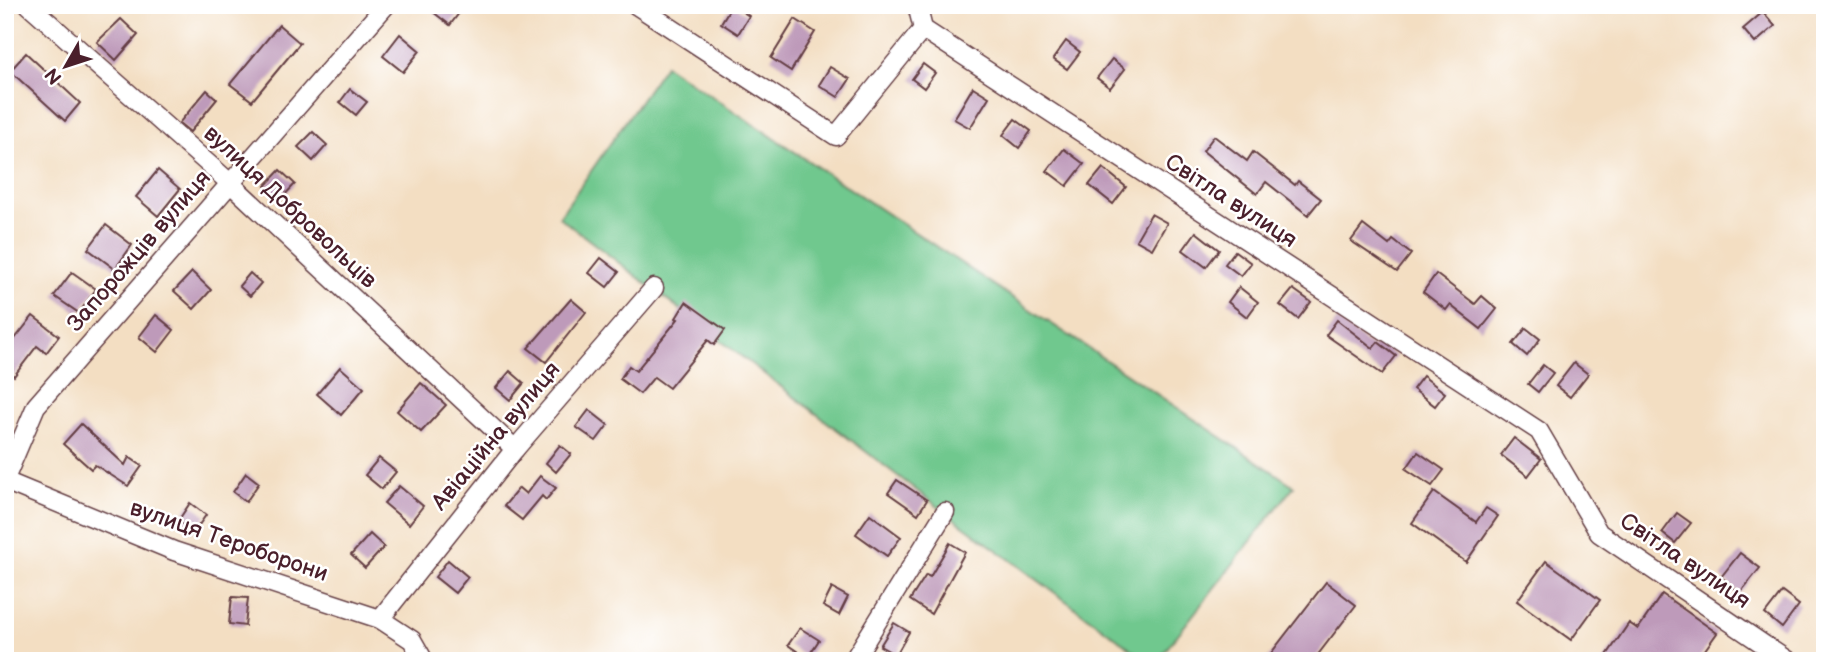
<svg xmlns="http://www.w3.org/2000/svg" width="1830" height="666" font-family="'Balsamiq Sans',sans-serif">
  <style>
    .green { fill: #6fc88e; stroke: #5c745c; stroke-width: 2 }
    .building { fill: #be9aba }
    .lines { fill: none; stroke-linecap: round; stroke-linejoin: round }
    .street-casing { stroke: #633c42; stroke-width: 21 }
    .street { stroke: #fff; stroke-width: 18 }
    .labels { text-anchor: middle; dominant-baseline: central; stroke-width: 5; stroke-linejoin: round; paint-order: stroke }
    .street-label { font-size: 23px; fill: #4a1f2b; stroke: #fff }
  </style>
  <rect width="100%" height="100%" fill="#fff"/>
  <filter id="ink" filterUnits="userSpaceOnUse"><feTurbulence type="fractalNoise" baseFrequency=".0143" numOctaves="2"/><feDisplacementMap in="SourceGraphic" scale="14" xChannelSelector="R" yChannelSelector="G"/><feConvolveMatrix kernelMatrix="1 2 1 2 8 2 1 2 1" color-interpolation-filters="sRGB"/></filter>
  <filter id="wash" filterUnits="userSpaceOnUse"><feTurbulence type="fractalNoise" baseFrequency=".00686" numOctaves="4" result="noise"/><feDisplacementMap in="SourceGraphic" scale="28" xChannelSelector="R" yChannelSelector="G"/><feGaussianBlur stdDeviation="1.57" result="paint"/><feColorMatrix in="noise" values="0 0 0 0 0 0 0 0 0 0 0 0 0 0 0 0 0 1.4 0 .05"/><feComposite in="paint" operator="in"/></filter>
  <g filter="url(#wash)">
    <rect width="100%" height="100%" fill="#f3dec2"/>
    <!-- green -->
    <polygon class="green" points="665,65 1294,486 1157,661 1148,661 945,512 559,217"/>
    <g id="blocks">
      <!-- building -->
      <g class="building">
        <polygon points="424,5 465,5 450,25"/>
        <polygon points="732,5 749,16 738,34 721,23"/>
        <polygon points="1763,12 1775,26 1755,43 1743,29"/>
        <polygon points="121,19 138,35 116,60 97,42"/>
        <polygon points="795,19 815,32 791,71 771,58"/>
        <polygon points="279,25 300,43 252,101 230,84"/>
        <polygon points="400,34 420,51 403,72 383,56"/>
        <polygon points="1066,41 1080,52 1067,69 1053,59"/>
        <polygon points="26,53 80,103 65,121 10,71"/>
        <polygon points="1112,59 1125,69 1110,88 1097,78"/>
        <polygon points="923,64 935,73 924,88 912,79"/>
        <polygon points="830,67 850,79 838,97 819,85"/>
        <polygon points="973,87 989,97 970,128 954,119"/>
        <polygon points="350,89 367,102 356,115 340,102"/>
        <polygon points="207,90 217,99 190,132 179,123"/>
        <polygon points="1015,119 1031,131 1019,148 1003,135"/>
        <polygon points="313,132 327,145 313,161 298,147"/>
        <polygon points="1214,136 1247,161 1253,152 1295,185 1298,181 1321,199 1308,215 1266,182 1257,194 1203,151"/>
        <polygon points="1064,149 1084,164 1067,186 1047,171"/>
        <polygon points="1103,168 1126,187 1113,204 1089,185"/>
        <polygon points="158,170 180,189 158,216 136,197"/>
        <polygon points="280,170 295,184 280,200 265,186"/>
        <polygon points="1151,214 1167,223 1152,249 1136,240"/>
        <polygon points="106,225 132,245 115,269 88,249"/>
        <polygon points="1363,225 1389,245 1393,240 1411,254 1397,272 1351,241"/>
        <polygon points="1196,232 1219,250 1206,267 1183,250"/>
        <polygon points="1235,251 1251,263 1241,276 1225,264"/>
        <polygon points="601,258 619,272 607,287 589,273"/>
        <polygon points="72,272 96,289 79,313 54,296"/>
        <polygon points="192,272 211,290 194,309 174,291"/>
        <polygon points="250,273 261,283 250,296 239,286"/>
        <polygon points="1436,274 1475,304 1482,296 1497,309 1481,329 1450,305 1446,310 1423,292"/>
        <polygon points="1239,287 1258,302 1247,317 1228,302"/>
        <polygon points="1293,289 1311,302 1298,319 1280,305"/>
        <polygon points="571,299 586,312 546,362 528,348"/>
        <polygon points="686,302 725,330 714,345 708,340 669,388 654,377 640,394 620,379 629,366 636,371 678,319 676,318"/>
        <polygon points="156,315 174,330 157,352 139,337"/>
        <polygon points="33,316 59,336 46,353 37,346 14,376 5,369 5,334 14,340"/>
        <polygon points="1337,320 1373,348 1378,342 1396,356 1382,374 1326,335"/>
        <polygon points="1526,328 1540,339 1527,356 1513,344"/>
        <polygon points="1574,363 1588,374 1570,397 1556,386"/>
        <polygon points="1543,365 1553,373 1538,392 1528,384"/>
        <polygon points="340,367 364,388 341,415 317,394"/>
        <polygon points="510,371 524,383 510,400 496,388"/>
        <polygon points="1423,376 1445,393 1435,406 1413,389"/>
        <polygon points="421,383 446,405 421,432 397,411"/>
        <polygon points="589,410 608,425 596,441 576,427"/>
        <polygon points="81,424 125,465 129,457 142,466 128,486 95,465 91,469 63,444"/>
        <polygon points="1514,438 1541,459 1528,476 1501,455"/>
        <polygon points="560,445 571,454 556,472 546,463"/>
        <polygon points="1418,452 1444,470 1432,486 1406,469"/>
        <polygon points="379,458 396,472 382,489 365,475"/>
        <polygon points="246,473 259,483 246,502 233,492"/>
        <polygon points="540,476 556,488 546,500 542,496 522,520 504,506 519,488 526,494"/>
        <polygon points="897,480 927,500 918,514 888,493"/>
        <polygon points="399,486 423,506 409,524 384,503"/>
        <polygon points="1434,492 1476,522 1486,508 1498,516 1466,562 1412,523"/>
        <polygon points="190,503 206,515 194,532 178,521"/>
        <polygon points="1677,513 1691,523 1675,543 1662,533"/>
        <polygon points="870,514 901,537 887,556 856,534"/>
        <polygon points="370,534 384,547 365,568 351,555"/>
        <polygon points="950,543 965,552 931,614 910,600 926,575 930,577"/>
        <polygon points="1740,553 1760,568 1740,593 1721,577"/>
        <polygon points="448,560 468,577 455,593 435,577"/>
        <polygon points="1546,561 1600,600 1571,640 1517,601"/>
        <polygon points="1326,582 1356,605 1313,661 1265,661"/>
        <polygon points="832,588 848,597 839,615 823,606"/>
        <polygon points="1782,592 1799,605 1782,628 1765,614"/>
        <polygon points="1662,594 1717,633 1697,661 1603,661 1629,623 1638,629"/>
        <polygon points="232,597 248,598 245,626 229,624"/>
        <polygon points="894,623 909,632 896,655 880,646"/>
        <polygon points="800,628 819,640 807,658 788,645"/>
      </g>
    </g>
  </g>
  <g filter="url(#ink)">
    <use href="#blocks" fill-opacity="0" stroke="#633c42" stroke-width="2"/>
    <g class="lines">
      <defs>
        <g id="street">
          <polyline points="29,5 230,183 515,449"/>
          <polyline points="636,5 836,136 923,29 1539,431 1599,533 1788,661"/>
          <polyline points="917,5 923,29"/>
          <polyline points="5,479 36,406 386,5"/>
          <polyline points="5,481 174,551 380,619 412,640 424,661"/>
          <polyline points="380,619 515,449 654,288"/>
          <polyline points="853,661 945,512"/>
        </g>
      </defs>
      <!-- street casing -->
      <use href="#street" class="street-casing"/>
      <!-- street -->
      <use href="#street" class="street"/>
    </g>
  </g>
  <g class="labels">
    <!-- street labels -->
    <g class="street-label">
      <text transform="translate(1231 201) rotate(33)">Світла вулиця</text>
      <text transform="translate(290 207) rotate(43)">вулиця Добровольців</text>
      <text transform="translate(139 251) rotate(-49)">Запорожців вулиця</text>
      <text transform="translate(496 436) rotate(-50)">Авіаційна вулиця</text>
      <text transform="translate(229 541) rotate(19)">вулиця Тероборони</text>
      <text transform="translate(1685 561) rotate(34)">Світла вулиця</text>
    </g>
  </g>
  <!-- margin -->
  <rect width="1830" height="666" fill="none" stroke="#fff" stroke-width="28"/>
  <!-- north arrow -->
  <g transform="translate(66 66) rotate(231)" stroke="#ffffff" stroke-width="5" paint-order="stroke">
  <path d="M0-5L12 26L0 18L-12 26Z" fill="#4a1f2b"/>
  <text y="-10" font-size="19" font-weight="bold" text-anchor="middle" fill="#4a1f2b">N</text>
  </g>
</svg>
